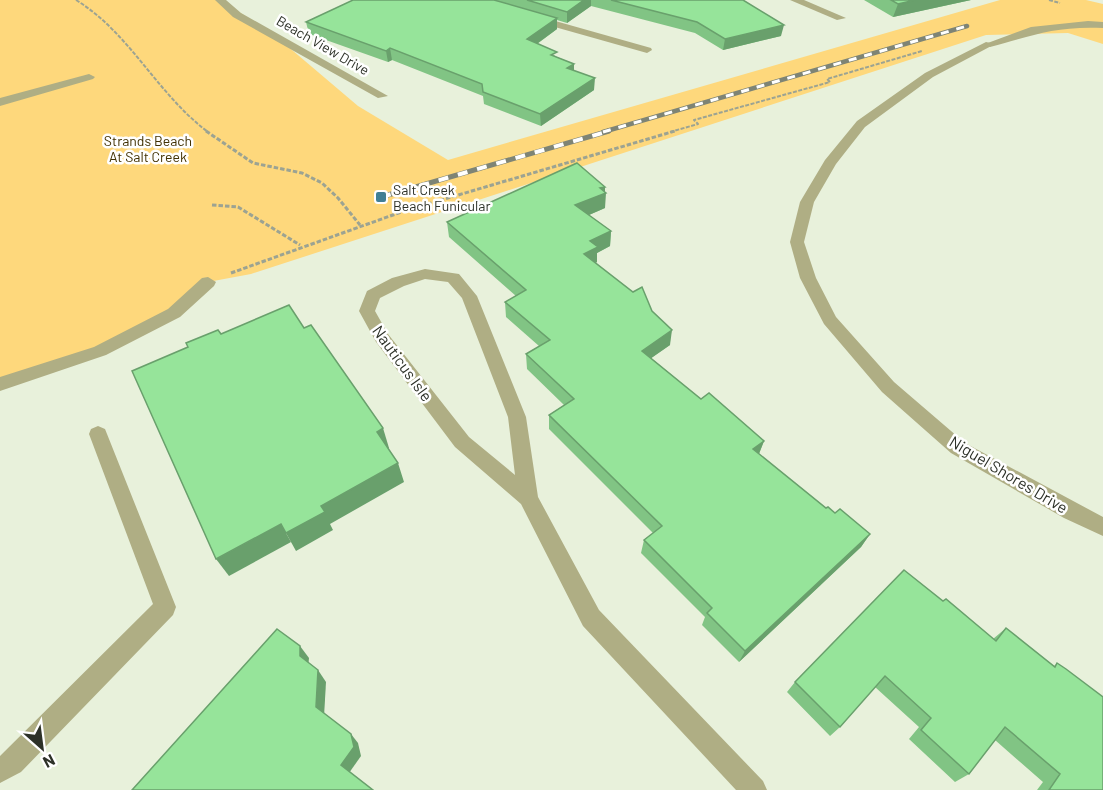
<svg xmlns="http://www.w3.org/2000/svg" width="1103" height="790" font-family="Barlow,sans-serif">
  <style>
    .green { fill: #fed87c }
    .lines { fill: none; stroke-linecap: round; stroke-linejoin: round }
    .path-far1 { stroke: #9ca392; stroke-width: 2; stroke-dasharray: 4 1.5; stroke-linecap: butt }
    .path { stroke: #9ca392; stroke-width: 3; stroke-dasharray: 4.5 2; stroke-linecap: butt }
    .service { fill: #afae84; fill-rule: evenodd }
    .minor { fill: #afae84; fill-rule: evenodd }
    .rail-far1-casing { stroke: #7e8475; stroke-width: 4.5 }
    .rail-casing { stroke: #7e8475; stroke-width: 5 }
    .rail-far1 { stroke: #fff; stroke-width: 3; stroke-dasharray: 8; stroke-linecap: butt }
    .rail { stroke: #fff; stroke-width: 4; stroke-dasharray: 10; stroke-linecap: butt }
    .wall { fill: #81c484 }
    .shaded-wall { fill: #69a06c }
    .building { fill: #96e49a; stroke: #69a06c; stroke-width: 1.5 }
    .poi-dot { fill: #417f95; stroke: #fff; stroke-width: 2 }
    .labels { text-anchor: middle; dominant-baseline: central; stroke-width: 5; stroke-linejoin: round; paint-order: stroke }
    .far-street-label { font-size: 14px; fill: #2d3128; stroke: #fff }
    .far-park-label { font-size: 14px; fill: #413103; stroke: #fff }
    .far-poi-label { font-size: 14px; fill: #2d3128; stroke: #fff; text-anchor: start }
    .street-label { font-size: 16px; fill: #2d3128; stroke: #fff }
  </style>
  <rect width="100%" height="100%" fill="#e8f1db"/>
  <!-- green -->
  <polygon class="green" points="0,0 220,0 272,33 358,106 448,160 1000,0 1086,0 1103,4 1103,44 1068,33 986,35 251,274 208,282 174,313 100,351 0,384"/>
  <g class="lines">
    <!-- path-far1 -->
    <g class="path-far1">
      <path d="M76 0C130 33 157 94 208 132"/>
      <polyline points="1049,0 1060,3"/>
      <polyline points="670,132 698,124 694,120 830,82 827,79 922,51"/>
    </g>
    <!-- path -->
    <g class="path">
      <polyline points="206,131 253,163 302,173 322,183 338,198 360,225"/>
      <polyline points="212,205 238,207 300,245"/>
      <polyline points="231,273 404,211 675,131"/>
    </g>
    <!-- service -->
    <g class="service">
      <path d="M1088 21 1103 22V28C1055 26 1035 35 990 47L985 44 1031 27Z"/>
      <polygon points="89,74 95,77 93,79 0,106 0,98"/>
      <polygon points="98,426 105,429 107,434 176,607 173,615 21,772 0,783 0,756 153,604 89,434 91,429"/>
    </g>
    <!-- minor -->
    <g class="minor">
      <polygon points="215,0 226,0 241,13 388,96 378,98 233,17"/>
      <polygon points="790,0 804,0 846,18 837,20"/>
      <polygon points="534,15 651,48 652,50 647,53 530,20 530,16"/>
      <polygon points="986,42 995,44 933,77 865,127 836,164 814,202 804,242 816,278 836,317 894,382 965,443 1103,517 1103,536 1064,518 951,453 882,392 824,324 800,278 790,242 800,202 825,160 857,121 925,73"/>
      <path d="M425 269 459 274 477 296 526 417 538 497 599 610 763 781 767 790H736L583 626 521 504 455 447 376 342 359 311 367 291 392 278ZM425 279 448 282 462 298 508 417 515 475 469 437 388 334 375 311 380 298 404 286Z"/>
      <polygon points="208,277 216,282 214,286 180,317 106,355 0,391 0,377 94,347 168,309 202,278"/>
    </g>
    <defs>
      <polyline id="rail-far1" points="603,132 967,26"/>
      <polyline id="rail" points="381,197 609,131"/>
    </defs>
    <!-- rail-far1 casing -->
    <use href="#rail-far1" class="rail-far1-casing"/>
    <!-- rail casing -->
    <use href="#rail" class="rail-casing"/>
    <!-- rail-far1 -->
    <use href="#rail-far1" class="rail-far1"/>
    <!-- rail -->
    <use href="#rail" class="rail"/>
  </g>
  <!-- wall -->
  <g class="wall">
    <polygon points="353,0 743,0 781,36 723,50 695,33 591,6 567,23 557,20 557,29 537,44 557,57 574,64 574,70 594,90 541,126 484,104 483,96 392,60 388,62 309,34 306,22"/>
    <polygon points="864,0 971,0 893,17"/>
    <polygon points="605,208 589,215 611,231 610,246 597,253 597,262 595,263 652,311 670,345 651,358 701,399 764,441 759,454 826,508 835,513 870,534 861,547 739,662 702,625 705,617 641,553 644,540 653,533 549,429 549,415 564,405 527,369 526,354 539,346 506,317 505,302 516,296 449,237 447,222"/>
    <polygon points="1006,628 1054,666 1057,663 1103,790 1037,790 1043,782 995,740 969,774 955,782 909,739 919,727 875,687 840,727 830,736 787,692 795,682 993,639"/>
  </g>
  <!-- shaded-wall -->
  <g class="shaded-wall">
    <polygon points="584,0 591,0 591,6 567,23 567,12"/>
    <polygon points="915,0 971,0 893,17 898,4"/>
    <polygon points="557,18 557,29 527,51 527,39"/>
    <polygon points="784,25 781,36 723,50 725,39"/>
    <polygon points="390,48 392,60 388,62 386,51"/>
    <polygon points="574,64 574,76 567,68"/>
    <polygon points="595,78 594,90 541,126 540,114"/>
    <polygon points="605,187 605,194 606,193 605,208 575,221 575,205 600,188"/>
    <polygon points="611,231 610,246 597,253 597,262 583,270 584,254 590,241"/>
    <polygon points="672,330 670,345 640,366 642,351"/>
    <polygon points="383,428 389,448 383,452 377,432"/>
    <polygon points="764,441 758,456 753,449"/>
    <polygon points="398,463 404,482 330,524 333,530 296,551 286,533 321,506"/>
    <polygon points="281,524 291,542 229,576 216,559"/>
    <polygon points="870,534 861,547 739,662 745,651"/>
    <polygon points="300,646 309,658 308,668 300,656"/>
    <polygon points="318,670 326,682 324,717 316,707"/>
    <polygon points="351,734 358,743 361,756 349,773 341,765"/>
  </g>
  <!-- building -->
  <g class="building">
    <polygon points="353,0 494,0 557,18 527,39 557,52 551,55 574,64 567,68 595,78 540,114 483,92 482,84 390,48 386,51 306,22"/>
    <polygon points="527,0 584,0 567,12"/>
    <polygon points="611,0 743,0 784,25 725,39 697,22"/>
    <polygon points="891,0 915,0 898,4"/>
    <polygon points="577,163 605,187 600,188 606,193 575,205 611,231 590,241 598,247 584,254 633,292 642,287 652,311 672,330 642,351 701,399 709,393 764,441 753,449 826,508 828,507 835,513 840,509 870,534 745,651 707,613 712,608 644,540 662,526 549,415 574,399 526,354 550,340 505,302 526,290 447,222"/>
    <polygon points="289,305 304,328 311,325 383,428 377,432 398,463 321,506 325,512 286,533 281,524 216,559 132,371 188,347 186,343 218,330 221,334"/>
    <polygon points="904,570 943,601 946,599 996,641 1006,628 1055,667 1057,663 1066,669 1103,697 1103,790 1049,790 1060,774 1005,727 969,774 921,730 931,718 885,676 840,727 795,682"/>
    <polygon points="277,629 300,646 300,656 318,670 316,707 351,734 354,747 341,765 373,790 132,790"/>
  </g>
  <!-- markers -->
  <rect class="poi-dot" x="375" y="191" width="12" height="12" rx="3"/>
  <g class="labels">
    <!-- far-street labels -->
    <g class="far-street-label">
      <text transform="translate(323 45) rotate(30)">Beach View Drive</text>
    </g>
    <!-- far-park labels -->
    <g class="far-park-label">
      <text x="148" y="140">Strands Beach<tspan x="148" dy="16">At Salt Creek</tspan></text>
    </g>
    <!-- far-poi labels -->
    <g class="far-poi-label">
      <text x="393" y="189">Salt Creek<tspan x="393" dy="16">Beach Funicular</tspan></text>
    </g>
    <!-- street labels -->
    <g class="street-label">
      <text transform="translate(403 363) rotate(54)">Nauticus Isle</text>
      <text transform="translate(1009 474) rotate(31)">Niguel Shores Drive</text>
    </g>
  </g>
  <!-- north arrow -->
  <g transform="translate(42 748) rotate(152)" stroke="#ffffff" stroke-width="4.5" paint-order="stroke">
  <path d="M0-4.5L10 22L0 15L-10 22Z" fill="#2d3128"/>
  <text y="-9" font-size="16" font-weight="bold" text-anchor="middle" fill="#2d3128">N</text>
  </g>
</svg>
